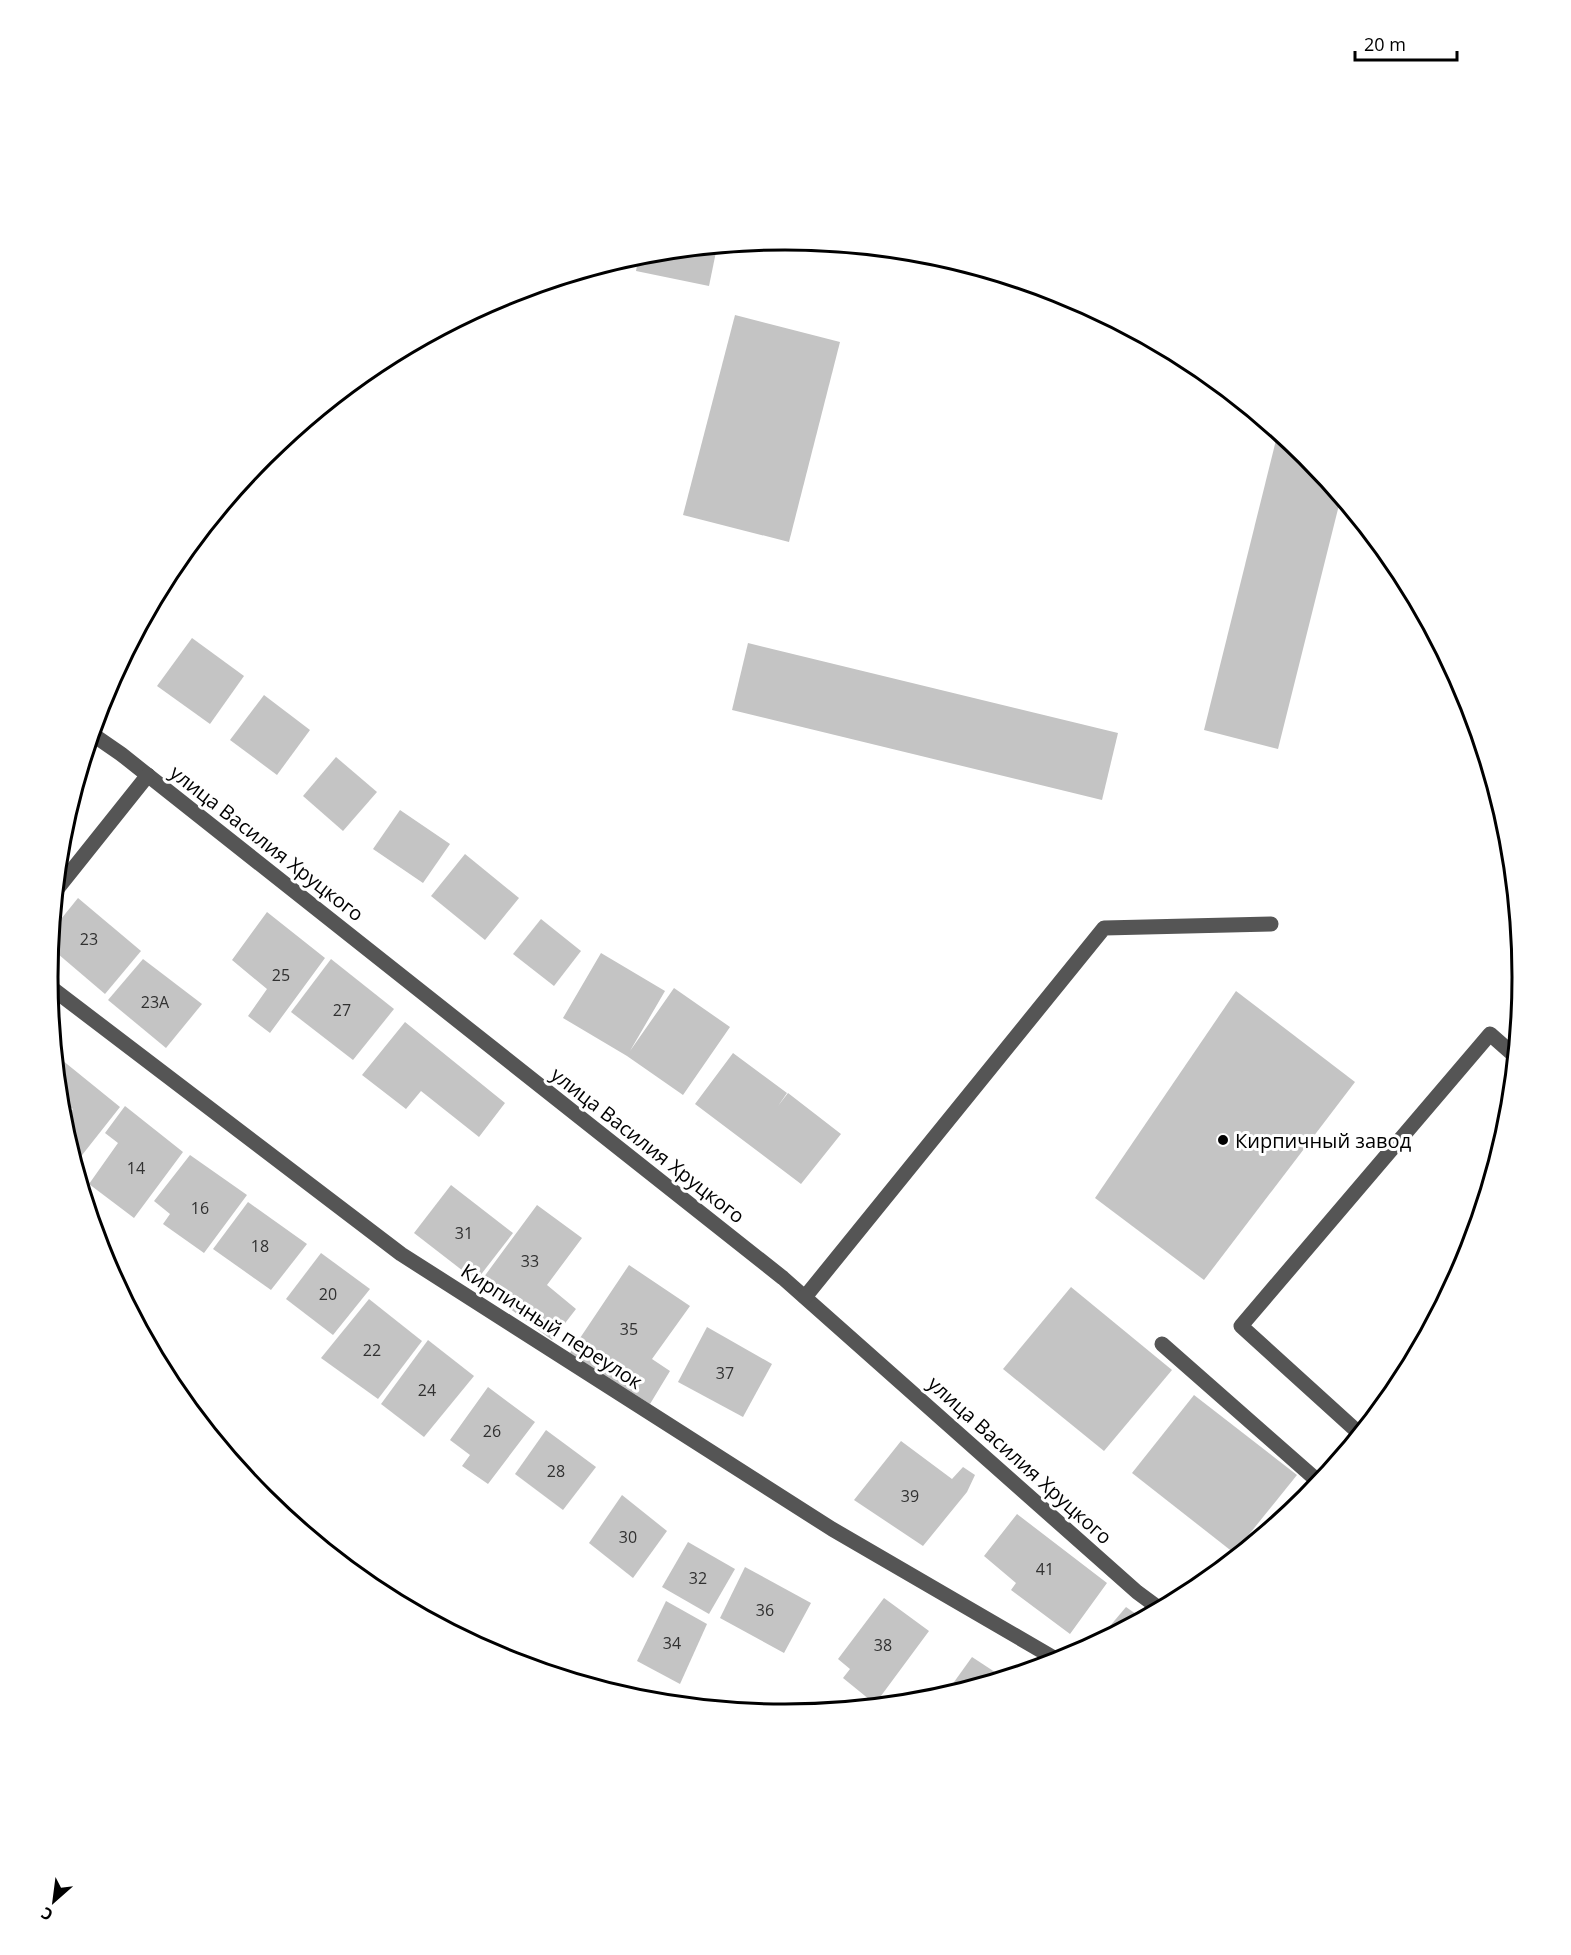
<svg xmlns="http://www.w3.org/2000/svg" width="1571" height="1955" font-family="'Open Sans',sans-serif">
  <style>
    .building { fill: #c4c4c4 }
    .lines { fill: none; stroke-linecap: round; stroke-linejoin: round }
    .minor { stroke: #555; stroke-width: 15 }
    .poi-dot { fill: #000; stroke: #fff; stroke-width: 2 }
    .labels { text-anchor: middle; dominant-baseline: central; stroke-width: 6; stroke-linejoin: round; paint-order: stroke }
    .number-label { font-size: 16px; fill: #313131 }
    .street-label { font-size: 20px; fill: #000; stroke: #fff }
    .poi-label { font-size: 20px; fill: #000; stroke: #fff; text-anchor: start }
    .rim { fill: none; stroke: #000; stroke-width: 3 }
  </style>
  <rect width="100%" height="100%" fill="#fff"/>
  <!-- building -->
  <g class="building">
    <polygon points="717,247 709,286 636,271 639,255 642,254"/>
    <polygon points="735,315 840,342 789,542 683,515"/>
    <polygon points="1278,432 1307,456 1341,497 1278,749 1204,730"/>
    <polygon points="192,638 244,676 210,724 157,686"/>
    <polygon points="748,643 1118,733 1102,800 732,710"/>
    <polygon points="264,695 310,730 277,775 230,740"/>
    <polygon points="336,757 377,792 343,831 303,796"/>
    <polygon points="400,810 450,844 423,883 373,849"/>
    <polygon points="465,854 519,898 485,940 431,896"/>
    <polygon points="78,898 141,951 105,994 51,948 53,929"/>
    <polygon points="267,912 325,958 270,1033 248,1016 267,989 232,960"/>
    <polygon points="541,919 581,951 554,986 513,954"/>
    <polygon points="601,953 665,991 630,1051 674,988 730,1027 683,1095 627,1056 563,1018"/>
    <polygon points="143,959 202,1004 166,1048 108,1000"/>
    <polygon points="331,959 394,1009 353,1060 291,1012"/>
    <polygon points="1236,991 1355,1082 1204,1280 1095,1198"/>
    <polygon points="405,1022 505,1103 479,1137 421,1091 406,1109 362,1075"/>
    <polygon points="733,1053 787,1093 778,1106 788,1093 841,1134 801,1184 695,1104"/>
    <polygon points="62,1060 120,1107 75,1164 63,1123 73,1109 60,1099 57,1067"/>
    <polygon points="125,1106 183,1152 134,1218 89,1184 118,1143 105,1133"/>
    <polygon points="190,1155 247,1195 204,1253 163,1224 170,1214 154,1201"/>
    <polygon points="451,1185 513,1233 476,1281 414,1233"/>
    <polygon points="248,1202 307,1244 271,1290 213,1249"/>
    <polygon points="537,1205 582,1238 547,1285 576,1309 552,1340 478,1285"/>
    <polygon points="321,1253 370,1289 333,1335 286,1299"/>
    <polygon points="629,1265 690,1306 652,1359 670,1371 650,1404 570,1353"/>
    <polygon points="1071,1287 1172,1370 1104,1451 1003,1369"/>
    <polygon points="369,1299 422,1341 378,1399 321,1358"/>
    <polygon points="707,1327 772,1364 743,1417 678,1382"/>
    <polygon points="428,1340 474,1376 424,1437 381,1404"/>
    <polygon points="488,1387 535,1422 488,1484 462,1466 470,1455 450,1440"/>
    <polygon points="1194,1395 1297,1475 1234,1553 1132,1473"/>
    <polygon points="546,1430 596,1467 563,1510 515,1474"/>
    <polygon points="901,1441 952,1479 963,1467 975,1475 967,1492 923,1546 854,1500"/>
    <polygon points="622,1495 667,1531 633,1578 589,1543"/>
    <polygon points="1017,1514 1107,1583 1070,1634 1011,1590 1016,1583 984,1556"/>
    <polygon points="688,1542 735,1569 709,1614 662,1587"/>
    <polygon points="745,1567 811,1603 784,1653 720,1618"/>
    <polygon points="884,1598 929,1631 875,1704 843,1678 850,1669 838,1659"/>
    <polygon points="666,1601 707,1624 680,1684 637,1661"/>
    <polygon points="1126,1607 1143,1619 1094,1645"/>
    <polygon points="972,1657 1004,1678 944,1696"/>
  </g>
  <g class="lines">
    <!-- minor -->
    <g class="minor">
      <polyline points="92,734 121,754 783,1278 1137,1592 1160,1609"/>
      <polyline points="57,889 148,775"/>
      <polyline points="49,986 401,1254 832,1529 1059,1661"/>
      <polyline points="805,1297 1104,928 1271,924"/>
      <polyline points="1162,1344 1320,1483"/>
      <polyline points="1360,1434 1241,1326 1490,1034 1515,1056"/>
    </g>
  </g>
  <!-- markers -->
  <circle class="poi-dot" cx="1223" cy="1140" r="6"/>
  <g class="labels">
    <!-- number labels -->
    <g class="number-label">
      <text x="89" y="939">23</text>
      <text x="281" y="975">25</text>
      <text x="155" y="1002">23А</text>
      <text x="342" y="1010">27</text>
      <text x="136" y="1168">14</text>
      <text x="200" y="1208">16</text>
      <text x="464" y="1233">31</text>
      <text x="260" y="1246">18</text>
      <text x="530" y="1261">33</text>
      <text x="328" y="1294">20</text>
      <text x="629" y="1329">35</text>
      <text x="372" y="1350">22</text>
      <text x="725" y="1373">37</text>
      <text x="427" y="1390">24</text>
      <text x="492" y="1431">26</text>
      <text x="556" y="1471">28</text>
      <text x="910" y="1496">39</text>
      <text x="628" y="1537">30</text>
      <text x="1045" y="1569">41</text>
      <text x="698" y="1578">32</text>
      <text x="765" y="1610">36</text>
      <text x="672" y="1643">34</text>
      <text x="883" y="1645">38</text>
    </g>
    <!-- street labels -->
    <g class="street-label">
      <text transform="translate(267 843) rotate(38)">улица Василия Хруцкого</text>
      <text transform="translate(648 1145) rotate(38)">улица Василия Хруцкого</text>
      <text transform="translate(552 1326) rotate(33)">Кирпичный переулок</text>
      <text transform="translate(1020 1460) rotate(42)">улица Василия Хруцкого</text>
    </g>
    <!-- poi labels -->
    <g class="poi-label">
      <text x="1235" y="1140">Кирпичный завод</text>
    </g>
  </g>
  <!-- crop -->
  <path d="M0 0H1571V1955H0ZM58 977a727 727 0 1 1 1454 0a727 727 0 1 1-1454 0Z" fill="#fff" fill-rule="evenodd"/>
  <path class="rim" d="M58 977a727 727 0 1 1 1454 0a727 727 0 1 1-1454 0Z"/>
  <!-- north arrow -->
  <g transform="translate(54 1901) rotate(208)" stroke="#ffffff" stroke-width="4.5" paint-order="stroke">
  <path d="M0-4.5L10 22L0 15L-10 22Z" fill="#000000"/>
  <text y="-9" font-size="16" font-weight="bold" text-anchor="middle" fill="#000000">С</text>
  </g>
  <!-- scale -->
  <path d="M1355 51v9h102v-9" fill="none" stroke="#000000" stroke-width="3"/>
  <text x="1364" y="51" font-size="18" fill="#000000" stroke="#ffffff" stroke-width="4.5" paint-order="stroke">20 m</text>
</svg>
